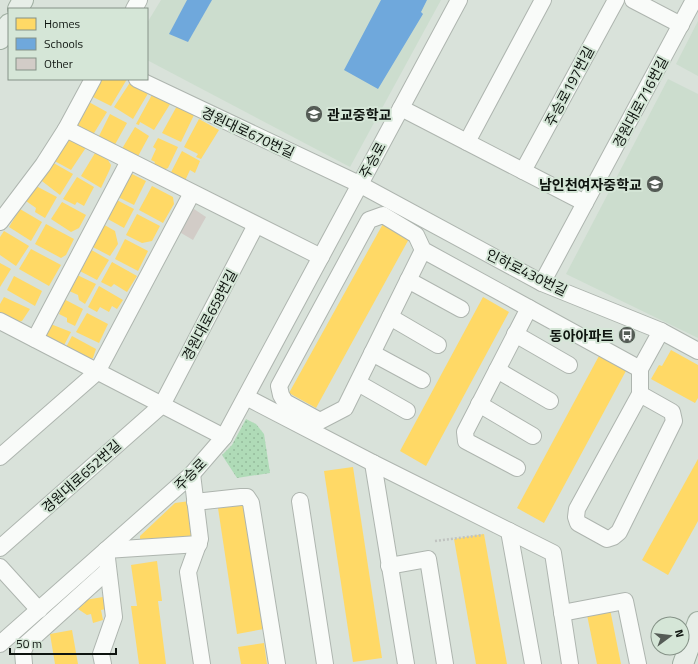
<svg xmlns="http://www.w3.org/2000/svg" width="698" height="664" font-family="'Titillium Web','Noto Sans KR',sans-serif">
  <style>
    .built { fill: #ccddce }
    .park { fill: url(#park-dots) }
    .homes { fill: #ffd966 }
    .schools { fill: #6fa8dc }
    .building { fill: #d2ccc7 }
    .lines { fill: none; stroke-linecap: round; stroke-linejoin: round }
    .minor-casing { stroke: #aeb5af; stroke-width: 18 }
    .major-casing { stroke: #a0afa2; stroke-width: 22 }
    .path { stroke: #c0c3c0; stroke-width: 2.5; stroke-dasharray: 2 2; stroke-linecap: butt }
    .minor { stroke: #f9fbf9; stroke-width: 16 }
    .major { stroke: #e7eee8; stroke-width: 20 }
    .labels { text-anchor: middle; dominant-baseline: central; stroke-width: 4; stroke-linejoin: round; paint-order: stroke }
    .street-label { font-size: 14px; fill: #0e140f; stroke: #d5e6d7 }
    .poi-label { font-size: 14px; font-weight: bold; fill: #0e140f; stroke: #d5e6d7; text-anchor: end }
  </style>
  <defs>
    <pattern id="park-dots" width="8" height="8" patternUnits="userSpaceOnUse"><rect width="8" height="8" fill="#afdbb7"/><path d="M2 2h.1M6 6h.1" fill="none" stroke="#95bb9c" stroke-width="1.8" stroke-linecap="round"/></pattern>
  </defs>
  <rect width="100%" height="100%" fill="#d9e2da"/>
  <!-- built -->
  <g class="built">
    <polygon points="161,0 441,0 350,167 147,60 147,23"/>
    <polygon points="698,21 698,76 676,64"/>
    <polygon points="668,79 698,94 698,338 566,274"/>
  </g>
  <!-- park -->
  <polygon class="park" points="246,419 256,424 264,434 270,473 237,478 222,455 232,445"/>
  <!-- homes -->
  <g class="homes">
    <polygon points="100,79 127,79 111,106 91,96"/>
    <polygon points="131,81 150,90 133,119 114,107"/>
    <polygon points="154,91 172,101 154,130 140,122 139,125 136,124"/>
    <polygon points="87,101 107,112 91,138 79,131 75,121"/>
    <polygon points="178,104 194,115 181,142 162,133"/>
    <polygon points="110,114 127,123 113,148 97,140"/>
    <polygon points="199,119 219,130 201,159 196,157 198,154 184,147"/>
    <polygon points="135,127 149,136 136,160 120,152"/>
    <polygon points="158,138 178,147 168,168 161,171 153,166 155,162 151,160 156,149 153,147"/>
    <polygon points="72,139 87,146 71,170 51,159 66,140"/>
    <polygon points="182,151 200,161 195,173 190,170 183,185 168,178"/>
    <polygon points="95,153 108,160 111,165 110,169 101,188 81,176"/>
    <polygon points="50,161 73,174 60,195 38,178"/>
    <polygon points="132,174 146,181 134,205 114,195 121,180"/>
    <polygon points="77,177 94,187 84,206 77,202 75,205 63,199"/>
    <polygon points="36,186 57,197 45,218 35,212 36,208 26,201"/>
    <polygon points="152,186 173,197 174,204 163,223 139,210"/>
    <polygon points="113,198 134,209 124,228 106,218"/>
    <polygon points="62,202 86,215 79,228 71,232 51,219"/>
    <polygon points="20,209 42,222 31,241 9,227"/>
    <polygon points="137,214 160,226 152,241 142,243 126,235"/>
    <polygon points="384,222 410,237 316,408 289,393"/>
    <polygon points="101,223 115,231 118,244 110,256 89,245"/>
    <polygon points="46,224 74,239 66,255 61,258 35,244"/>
    <polygon points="4,231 29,246 16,266 0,255 0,237"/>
    <polygon points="125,239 148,251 138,271 115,259"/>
    <polygon points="88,248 109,260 97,280 76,269"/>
    <polygon points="31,249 61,265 49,286 19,269"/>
    <polygon points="112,262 137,276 127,292 114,284 111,287 101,282"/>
    <polygon points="0,263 11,269 0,287"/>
    <polygon points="73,273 96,284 85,304 79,300 78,295 67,290"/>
    <polygon points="14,276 42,291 35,306 7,290"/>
    <polygon points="99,286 123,300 117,309 112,306 109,312 100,307 97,312 88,307"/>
    <polygon points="4,297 30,309 22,321 11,324 0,318 0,304"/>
    <polygon points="60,297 83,309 75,326 67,322 67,318 59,314 60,312 54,309"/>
    <polygon points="483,297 509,312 426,466 400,451"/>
    <polygon points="87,313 108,324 99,343 76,332"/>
    <polygon points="48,323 71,332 61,351 44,338"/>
    <polygon points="72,336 96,349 93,358 83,362 64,351"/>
    <polygon points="671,350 698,365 698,398 695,403 651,379 659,365 662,366"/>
    <polygon points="600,354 627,369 544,523 517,508"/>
    <polygon points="698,459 698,521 668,575 642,560"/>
    <polygon points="353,467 382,658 353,662 324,471"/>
    <polygon points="190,501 193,538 140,542 140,536 175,503"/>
    <polygon points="245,505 264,629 237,634 218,508"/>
    <polygon points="484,534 507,664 476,664 454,539"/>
    <polygon points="157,561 162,601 158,601 166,664 139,664 131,606 137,606 131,565"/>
    <polygon points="103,597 106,609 101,610 103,620 93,623 91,614 87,615 78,609 85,603 85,600"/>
    <polygon points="609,604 621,664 597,664 586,610"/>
    <polygon points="72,630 78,664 55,664 50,634"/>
    <polygon points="264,643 267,664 241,664 238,647"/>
  </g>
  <!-- schools -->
  <g class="schools">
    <polygon points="187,0 212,0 188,42 169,34"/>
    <polygon points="381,0 427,0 421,12 423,14 378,89 344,70"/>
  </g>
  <!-- building -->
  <polygon class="building" points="194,209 206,217 193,240 176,230 184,214"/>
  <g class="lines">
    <defs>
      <g id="minor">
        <polyline points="633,0 681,25"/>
        <polyline points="134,9 139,0"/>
        <polyline points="137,79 359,184 542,283 661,331 698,351"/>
        <polyline points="401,108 585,203"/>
        <polyline points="66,129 321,257"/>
        <polyline points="467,142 543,0"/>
        <polyline points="523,171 616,0"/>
        <polyline points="0,222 43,165 66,129 93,79"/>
        <polyline points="423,250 345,408 320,421 285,402 281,395 279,386 369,220 383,215 416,235 423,250 640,369"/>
        <polyline points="408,280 461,309"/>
        <polyline points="542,283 694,0"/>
        <polyline points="390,317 438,345"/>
        <polyline points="0,321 224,437"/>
        <polyline points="515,334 569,365"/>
        <polyline points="35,339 129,161"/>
        <polyline points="372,353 422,380"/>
        <polyline points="497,370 550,401"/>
        <polyline points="358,383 407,411"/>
        <polyline points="640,394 577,509 576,517 578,523 607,539 613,537 619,532 674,421 672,412 640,394 640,369 661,331"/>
        <polyline points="246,397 373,463 509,531 533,664"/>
        <polyline points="479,404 533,436"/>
        <polyline points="0,457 97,372 192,193"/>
        <polyline points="373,463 406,664"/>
        <polyline points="517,468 466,441 465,432 529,308"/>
        <polyline points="192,474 200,539 188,572 202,664"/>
        <polyline points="300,501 325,664"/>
        <polyline points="195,502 241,497 247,497 251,503 277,664"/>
        <polyline points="509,531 553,553 570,664"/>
        <polyline points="0,548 162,405 256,225"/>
        <polyline points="389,566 428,559 445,664"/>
        <polyline points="0,567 39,610"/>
        <polyline points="562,613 625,601 638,664"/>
        <polyline points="0,644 192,474 224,437 459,0"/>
        <polyline points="24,664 23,652 26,644 107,571"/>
        <polyline points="103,664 101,654 114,617 106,550 199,544"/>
      </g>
      <g id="major">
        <polyline points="18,9 23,0"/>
        <polyline points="0,39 9,24"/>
        <polyline points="683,664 698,622"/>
      </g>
    </defs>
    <!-- minor casing -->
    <use href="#minor" class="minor-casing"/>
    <!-- major casing -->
    <use href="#major" class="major-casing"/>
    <!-- path -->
    <polyline class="path" points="435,541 483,535"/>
    <!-- minor -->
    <use href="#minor" class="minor"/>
    <!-- major -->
    <use href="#major" class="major"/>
  </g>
  <!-- icons -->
  <defs>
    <symbol id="school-disc" viewBox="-11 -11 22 22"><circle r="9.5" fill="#555c56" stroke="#d5e6d7"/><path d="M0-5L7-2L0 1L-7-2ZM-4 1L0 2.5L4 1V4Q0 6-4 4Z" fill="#fff"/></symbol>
    <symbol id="bus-disc" viewBox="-11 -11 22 22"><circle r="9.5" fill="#555c56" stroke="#d5e6d7"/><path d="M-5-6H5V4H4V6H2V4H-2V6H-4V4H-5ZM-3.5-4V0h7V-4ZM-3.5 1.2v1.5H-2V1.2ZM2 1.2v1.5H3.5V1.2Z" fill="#fff"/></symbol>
  </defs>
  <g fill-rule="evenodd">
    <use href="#school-disc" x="304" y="104" width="20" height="20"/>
    <use href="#school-disc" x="645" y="174" width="20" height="20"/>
    <use href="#bus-disc" x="617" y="325" width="20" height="20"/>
  </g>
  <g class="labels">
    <!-- street labels -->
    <g class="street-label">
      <text transform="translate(569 86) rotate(-62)">주승로197번길</text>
      <text transform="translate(640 102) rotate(-62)">경원대로716번길</text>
      <text transform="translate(248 132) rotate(25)">경원대로670번길</text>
      <text transform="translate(372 160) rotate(-61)">주승로</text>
      <text transform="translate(527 272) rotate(26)">인하로430번길</text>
      <text transform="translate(209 315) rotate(-62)">경원대로658번길</text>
      <text transform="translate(190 474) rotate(-45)">주승로</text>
      <text transform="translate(81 476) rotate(-42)">경원대로652번길</text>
    </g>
    <!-- poi labels -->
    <g class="poi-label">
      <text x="327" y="114" text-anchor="start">관교중학교</text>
      <text x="642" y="184">남인천여자중학교</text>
      <text x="614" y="335">동아아파트</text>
    </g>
  </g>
  <!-- legend -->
  <rect x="8" y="8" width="140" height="72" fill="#d5e6d7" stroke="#859287"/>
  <rect x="16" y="18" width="20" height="12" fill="#ffd966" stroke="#859287"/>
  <text x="44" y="28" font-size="12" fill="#0e140f">Homes</text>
  <rect x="16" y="38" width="20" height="12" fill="#6fa8dc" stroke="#859287"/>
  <text x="44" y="48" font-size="12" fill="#0e140f">Schools</text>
  <rect x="16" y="58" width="20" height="12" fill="#d2ccc7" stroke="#859287"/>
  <text x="44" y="68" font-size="12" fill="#0e140f">Other</text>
  <!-- north arrow -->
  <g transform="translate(670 636) rotate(75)"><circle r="19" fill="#d5e6d7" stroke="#859287"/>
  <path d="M0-3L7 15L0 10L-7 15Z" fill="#555c56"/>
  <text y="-6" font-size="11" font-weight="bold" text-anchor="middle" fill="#0e140f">N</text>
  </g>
  <!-- scale -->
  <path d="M10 648v6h106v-6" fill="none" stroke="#0e140f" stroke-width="2"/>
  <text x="16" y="648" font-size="12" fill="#0e140f" stroke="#d5e6d7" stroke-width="3" paint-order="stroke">50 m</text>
</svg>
